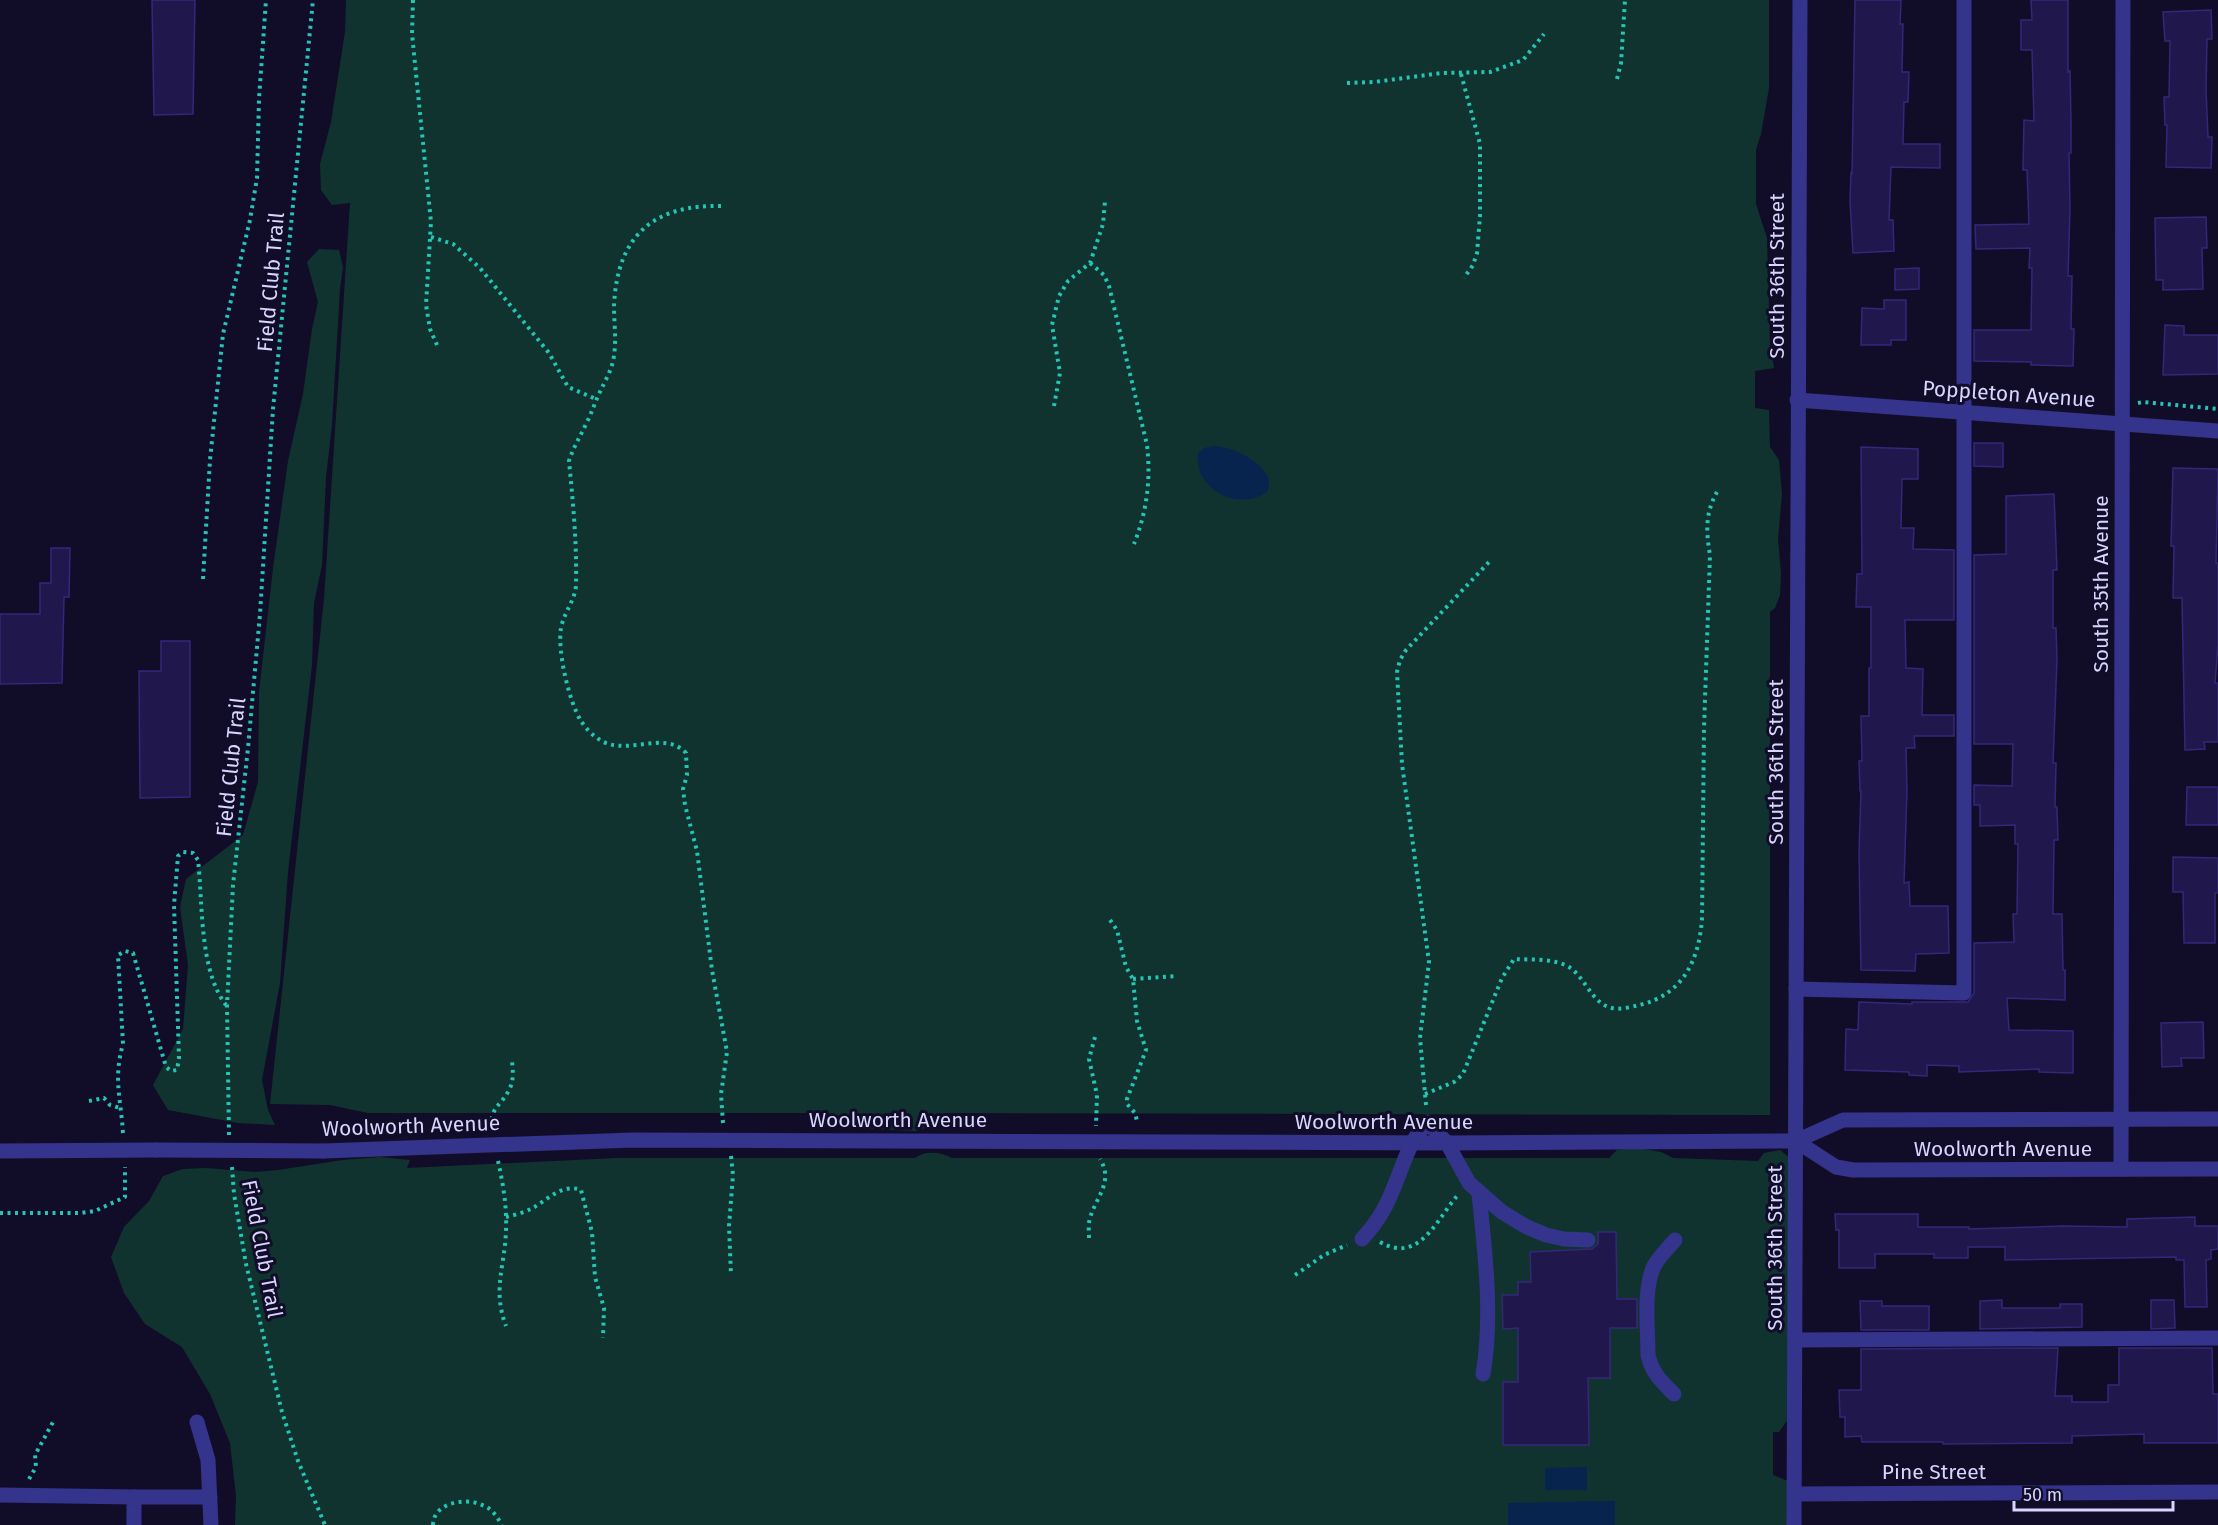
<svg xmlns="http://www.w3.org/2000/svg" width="2218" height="1525" font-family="'Fira Sans',sans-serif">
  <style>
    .green { fill: #103330 }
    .water { fill: #07244e }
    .building { fill: #20174c; stroke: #34277a; stroke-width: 1.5 }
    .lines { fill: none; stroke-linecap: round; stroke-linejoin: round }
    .path { stroke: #23c5b4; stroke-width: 4; stroke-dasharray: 3 4.5; stroke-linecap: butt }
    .minor { stroke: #34348c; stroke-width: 15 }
    .minor-bridge { stroke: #34348c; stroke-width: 15 }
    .labels { text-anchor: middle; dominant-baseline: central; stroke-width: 6; stroke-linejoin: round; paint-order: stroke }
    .street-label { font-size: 21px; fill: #d8d5ff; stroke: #110d29 }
  </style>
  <rect width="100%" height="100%" fill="#110d29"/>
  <!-- green -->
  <g class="green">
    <polygon points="346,0 1769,0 1769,88 1761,134 1756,150 1756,204 1767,238 1770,344 1774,368 1755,371 1755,408 1769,410 1770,447 1779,460 1782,494 1778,539 1781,573 1780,595 1775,608 1770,612 1770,1115 945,1113 939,1124 915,1131 854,1128 832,1120 828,1113 368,1113 330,1105 270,1104 324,599 350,203 332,205 321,190 320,164 331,122 345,32"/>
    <polygon points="319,249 339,250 343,267 340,289 332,425 326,477 322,565 314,603 312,665 288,872 280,983 262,1080 268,1110 275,1125 238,1123 168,1110 153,1085 183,1029 188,965 180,907 186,879 243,835 258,782 259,692 273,568 288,461 303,394 312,329 318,302 307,262"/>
    <path d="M1638 1148 1661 1152 1673 1158 1758 1161 1764 1153 1780 1150 1791 1159 1789 1418 1779 1432H1773V1475L1788 1481 1794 1525H235L236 1496 230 1443 210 1394 182 1347 145 1324 124 1293 111 1257 124 1227 149 1201 163 1176 183 1169 206 1168 255 1172 278 1170 343 1160 380 1157 410 1160 407 1168 616 1158H915C925 1150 941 1152 952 1158H1609L1617 1150Z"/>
  </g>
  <!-- water -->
  <g class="water">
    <path d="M1214 446C1233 447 1261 460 1269 479L1268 491C1239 513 1193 490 1198 453L1204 448Z"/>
    <polygon points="1587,1467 1587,1490 1545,1490 1545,1468"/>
    <polygon points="1615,1501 1615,1525 1508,1525 1508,1503"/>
  </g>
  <!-- building -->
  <g class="building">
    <polygon points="152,0 195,0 193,114 154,115"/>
    <polygon points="1855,0 1901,0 1900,24 1903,24 1902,72 1909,72 1908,102 1904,102 1903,144 1940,144 1940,168 1891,167 1889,220 1893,220 1894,251 1853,253 1850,201 1851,173 1852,174"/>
    <polygon points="2031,0 2068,0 2068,72 2070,71 2071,122 2071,153 2069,153 2070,208 2068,276 2072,276 2071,329 2074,329 2073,366 2031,365 2031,362 1974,361 1974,330 2031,330 2032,268 2029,268 2030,248 1976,249 1975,225 2029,224 2027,170 2023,170 2024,120 2034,121 2032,50 2021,50 2021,20 2032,20"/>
    <polygon points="2211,10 2212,39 2207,39 2206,90 2208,137 2212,137 2211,168 2166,167 2167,125 2165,125 2164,97 2169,97 2170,41 2165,41 2163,12"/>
    <polygon points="2206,217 2207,248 2202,248 2203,289 2163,290 2163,280 2156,280 2155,218"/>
    <polygon points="1919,268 1919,289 1895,290 1895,269"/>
    <polygon points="1884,300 1906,300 1906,340 1891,340 1891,345 1861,345 1862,308 1884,309"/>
    <polygon points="2165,325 2184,326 2184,335 2218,335 2218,374 2163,375"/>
    <polygon points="1974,443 2003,443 2003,467 1974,466"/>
    <polygon points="1861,447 1918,449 1918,479 1902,479 1901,528 1914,528 1913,549 1954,550 1954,620 1905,620 1906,668 1923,669 1922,715 1954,715 1954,736 1914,736 1915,748 1906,748 1907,790 1904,883 1909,882 1910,906 1948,906 1949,953 1916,954 1915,971 1861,970 1859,852 1861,791 1860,791 1859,761 1862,761 1861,716 1869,716 1869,668 1871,668 1871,607 1856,607 1857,574 1862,574"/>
    <polygon points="2173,468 2218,469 2216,563 2218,563 2218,645 2215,683 2218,683 2218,742 2204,742 2205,749 2185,750 2182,598 2173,598 2174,546 2171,546"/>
    <polygon points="2054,494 2057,570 2053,570 2053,628 2056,628 2057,659 2053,763 2056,763 2055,807 2057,807 2058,840 2054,840 2053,914 2062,914 2063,970 2065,970 2065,1000 2007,998 2009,1030 2073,1031 2073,1073 2039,1072 2039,1069 1959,1072 1959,1066 1927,1065 1927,1076 1909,1075 1909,1072 1845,1070 1846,1029 1858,1030 1859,1002 1912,1004 1912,1002 1968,1002 1974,993 1974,943 2014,942 2013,914 2017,914 2018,844 2015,844 2015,825 1980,826 1980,805 1974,805 1974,785 2012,786 2013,744 1974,744 1974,555 2006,554 2006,496"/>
    <polygon points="51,548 70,548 69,597 64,597 62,683 0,684 0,614 40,614 40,583 51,583"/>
    <polygon points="161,641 190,641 190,797 140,798 139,671 161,671"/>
    <polygon points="2187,787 2218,787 2218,825 2186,825"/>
    <polygon points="2173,857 2218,858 2218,893 2215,893 2215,943 2184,943 2183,892 2173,892"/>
    <polygon points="2203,1022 2204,1058 2181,1058 2182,1066 2162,1067 2161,1023"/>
    <polygon points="1835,1214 1918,1214 1918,1227 1969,1227 1969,1229 2063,1226 2127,1227 2127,1219 2195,1217 2195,1226 2218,1226 2218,1249 2211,1250 2211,1259 2206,1260 2207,1307 2185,1307 2184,1260 2176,1260 2176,1257 2005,1260 2005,1247 1968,1247 1968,1258 1934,1258 1934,1254 1875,1254 1875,1268 1839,1268 1839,1230 1836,1230"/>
    <polygon points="1598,1232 1616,1232 1617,1299 1637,1299 1637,1328 1610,1328 1610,1378 1588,1378 1589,1445 1503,1445 1503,1382 1518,1382 1518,1328 1503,1329 1502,1295 1518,1295 1518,1282 1531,1282 1530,1252 1592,1249 1598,1244"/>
    <polygon points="2002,1300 2002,1308 2060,1308 2060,1304 2082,1304 2082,1327 1980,1329 1980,1301"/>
    <polygon points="2151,1300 2174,1300 2175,1328 2151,1329"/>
    <polygon points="1860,1301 1882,1301 1882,1306 1929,1306 1929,1330 1861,1330"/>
    <polygon points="2058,1348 2055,1396 2072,1396 2072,1402 2108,1402 2108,1385 2119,1385 2119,1348 2212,1348 2213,1394 2218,1394 2218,1443 2144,1443 2144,1434 2072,1436 2072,1443 1943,1444 1943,1442 1862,1442 1861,1436 1845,1437 1845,1417 1840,1417 1839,1390 1861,1390 1861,1349"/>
  </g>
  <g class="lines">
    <!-- path -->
    <g class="path">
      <polyline points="413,0 412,34 431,222 426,305 430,329 437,345"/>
      <polyline points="1461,74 1480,144 1480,216 1477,253 1473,265 1464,278"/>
      <polyline points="1617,79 1621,63 1625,0"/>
      <polyline points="1347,83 1374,82 1442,73 1490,72 1523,60 1544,34"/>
      <polyline points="431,237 453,244 480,268 549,353 568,387 596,399"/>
      <path d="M1090 263 1104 275 1109 286 1147 445C1151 480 1147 511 1134 544"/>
      <polyline points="2138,403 2143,402 2218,409"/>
      <polyline points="1054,406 1060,373 1052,325 1059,296 1068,281 1090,263 1103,224 1105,201"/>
      <polyline points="203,579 210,460 223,334 250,220 257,178 259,99 266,0"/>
      <polyline points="1110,920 1117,930 1126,967 1133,979 1137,1021 1146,1050 1127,1099 1127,1104 1135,1113 1137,1121"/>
      <polyline points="1133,979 1177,976"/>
      <polyline points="1095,1037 1089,1059 1097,1095 1096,1126"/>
      <path d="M1425 1094 1454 1082 1463 1074 1502 978 1514 959C1532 960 1553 958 1569 967 1585 977 1592 1004 1612 1008 1620 1010 1631 1007 1639 1005 1683 995 1699 960 1702 919L1704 728 1710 555C1706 532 1705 513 1717 492"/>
      <polyline points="89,1101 104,1098 110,1105 120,1108"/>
      <polyline points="1426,1105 1420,1038 1429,962 1402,764 1397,672 1400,660 1406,650 1489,562"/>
      <path d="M723 1123 721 1094 727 1052 712 970 697 851 685 805 683 789 687 775 686 753C663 728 623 760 596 737 590 733 585 727 581 721 569 702 557 650 561 628 564 612 575 601 576 585 577 544 573 502 569 461 573 448 580 437 586 424 592 413 595 401 601 390 605 381 611 371 613 361 617 343 614 324 614 306 617 235 654 204 723 206"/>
      <path d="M491 1127C491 1106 501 1106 509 1090 514 1081 513 1071 512 1061"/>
      <path d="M123 1133C121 1099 113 1079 123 1044L118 955 125 951 133 953 166 1067 171 1071 177 1070 179 1058 174 905 178 856 183 852 193 853 198 860C203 904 199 970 226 1005"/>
      <polyline points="229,1135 227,1006 233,885 248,748 260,614 273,409 313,0"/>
      <polyline points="731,1156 733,1175 729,1226 731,1275"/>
      <path d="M498 1161C503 1183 507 1207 506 1230 505 1267 492 1289 506 1326"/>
      <polyline points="232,1167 234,1194 246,1264 282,1412 298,1461 325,1525"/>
      <polyline points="0,1213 80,1213 95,1211 125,1197 125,1167"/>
      <path d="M506 1217C515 1215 525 1212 533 1208 548 1199 563 1183 581 1190L592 1232 595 1277 604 1308 603 1338"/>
      <path d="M1089 1238C1089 1231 1088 1225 1090 1218 1096 1197 1114 1182 1100 1159"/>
      <path d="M1380 1242C1420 1265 1437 1218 1458 1195"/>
      <polyline points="1295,1275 1324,1255 1347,1245"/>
      <polyline points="29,1479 36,1467 35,1455 53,1422"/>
      <path d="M433 1525C433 1503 465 1497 482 1505 492 1508 497 1517 502 1525"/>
    </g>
    <!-- minor -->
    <g class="minor">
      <polyline points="1797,400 2218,431"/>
      <polyline points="1796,989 1964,993 1964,0"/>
      <polyline points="1796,1141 1836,1167 1853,1170 2218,1169"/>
      <polyline points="0,1151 156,1150"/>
      <polyline points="323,1151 633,1140 1447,1143 1796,1141 1843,1120 2218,1119"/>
      <polyline points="2121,1169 2123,0"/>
      <path d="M1479 1194C1485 1253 1493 1316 1483 1374"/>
      <path d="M1362 1239C1392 1207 1394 1181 1411 1145 1415 1137 1422 1129 1427 1122L1447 1143 1469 1183 1502 1212 1527 1227 1546 1235 1564 1239 1588 1240"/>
      <polyline points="1795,1340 2218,1338"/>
      <path d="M1674 1394C1661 1381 1652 1373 1648 1355 1648 1329 1643 1289 1654 1266 1659 1257 1668 1248 1675 1240"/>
      <polyline points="197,1422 208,1460 211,1525"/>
      <polyline points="1794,1494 2218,1492"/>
      <polyline points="0,1495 134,1497 134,1525"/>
      <polyline points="134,1497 210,1497"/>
      <polyline points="1794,1525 1800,0"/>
    </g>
    <!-- minor-bridge -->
    <polyline class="minor-bridge" points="156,1150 323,1151"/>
  </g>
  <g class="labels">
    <!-- street labels -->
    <g class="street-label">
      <text transform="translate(1777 276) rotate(-90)">South 36th Street</text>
      <text transform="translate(271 282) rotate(-85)">Field Club Trail</text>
      <text transform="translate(2009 394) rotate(4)">Poppleton Avenue</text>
      <text transform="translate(2101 584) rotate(-90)">South 35th Avenue</text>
      <text transform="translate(1776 762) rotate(-90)">South 36th Street</text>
      <text transform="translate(231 767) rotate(-84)">Field Club Trail</text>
      <text x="898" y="1120">Woolworth Avenue</text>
      <text x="1384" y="1122">Woolworth Avenue</text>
      <text transform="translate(411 1126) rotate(-2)">Woolworth Avenue</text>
      <text x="2003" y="1149">Woolworth Avenue</text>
      <text transform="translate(1775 1248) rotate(-90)">South 36th Street</text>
      <text transform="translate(262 1249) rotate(79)">Field Club Trail</text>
      <text x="1934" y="1472">Pine Street</text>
    </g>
  </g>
  <!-- scale -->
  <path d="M2014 1501v9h159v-9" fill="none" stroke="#d8d5ff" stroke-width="3"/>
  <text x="2023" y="1501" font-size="18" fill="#d8d5ff" stroke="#110d29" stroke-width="4.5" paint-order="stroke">50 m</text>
</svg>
